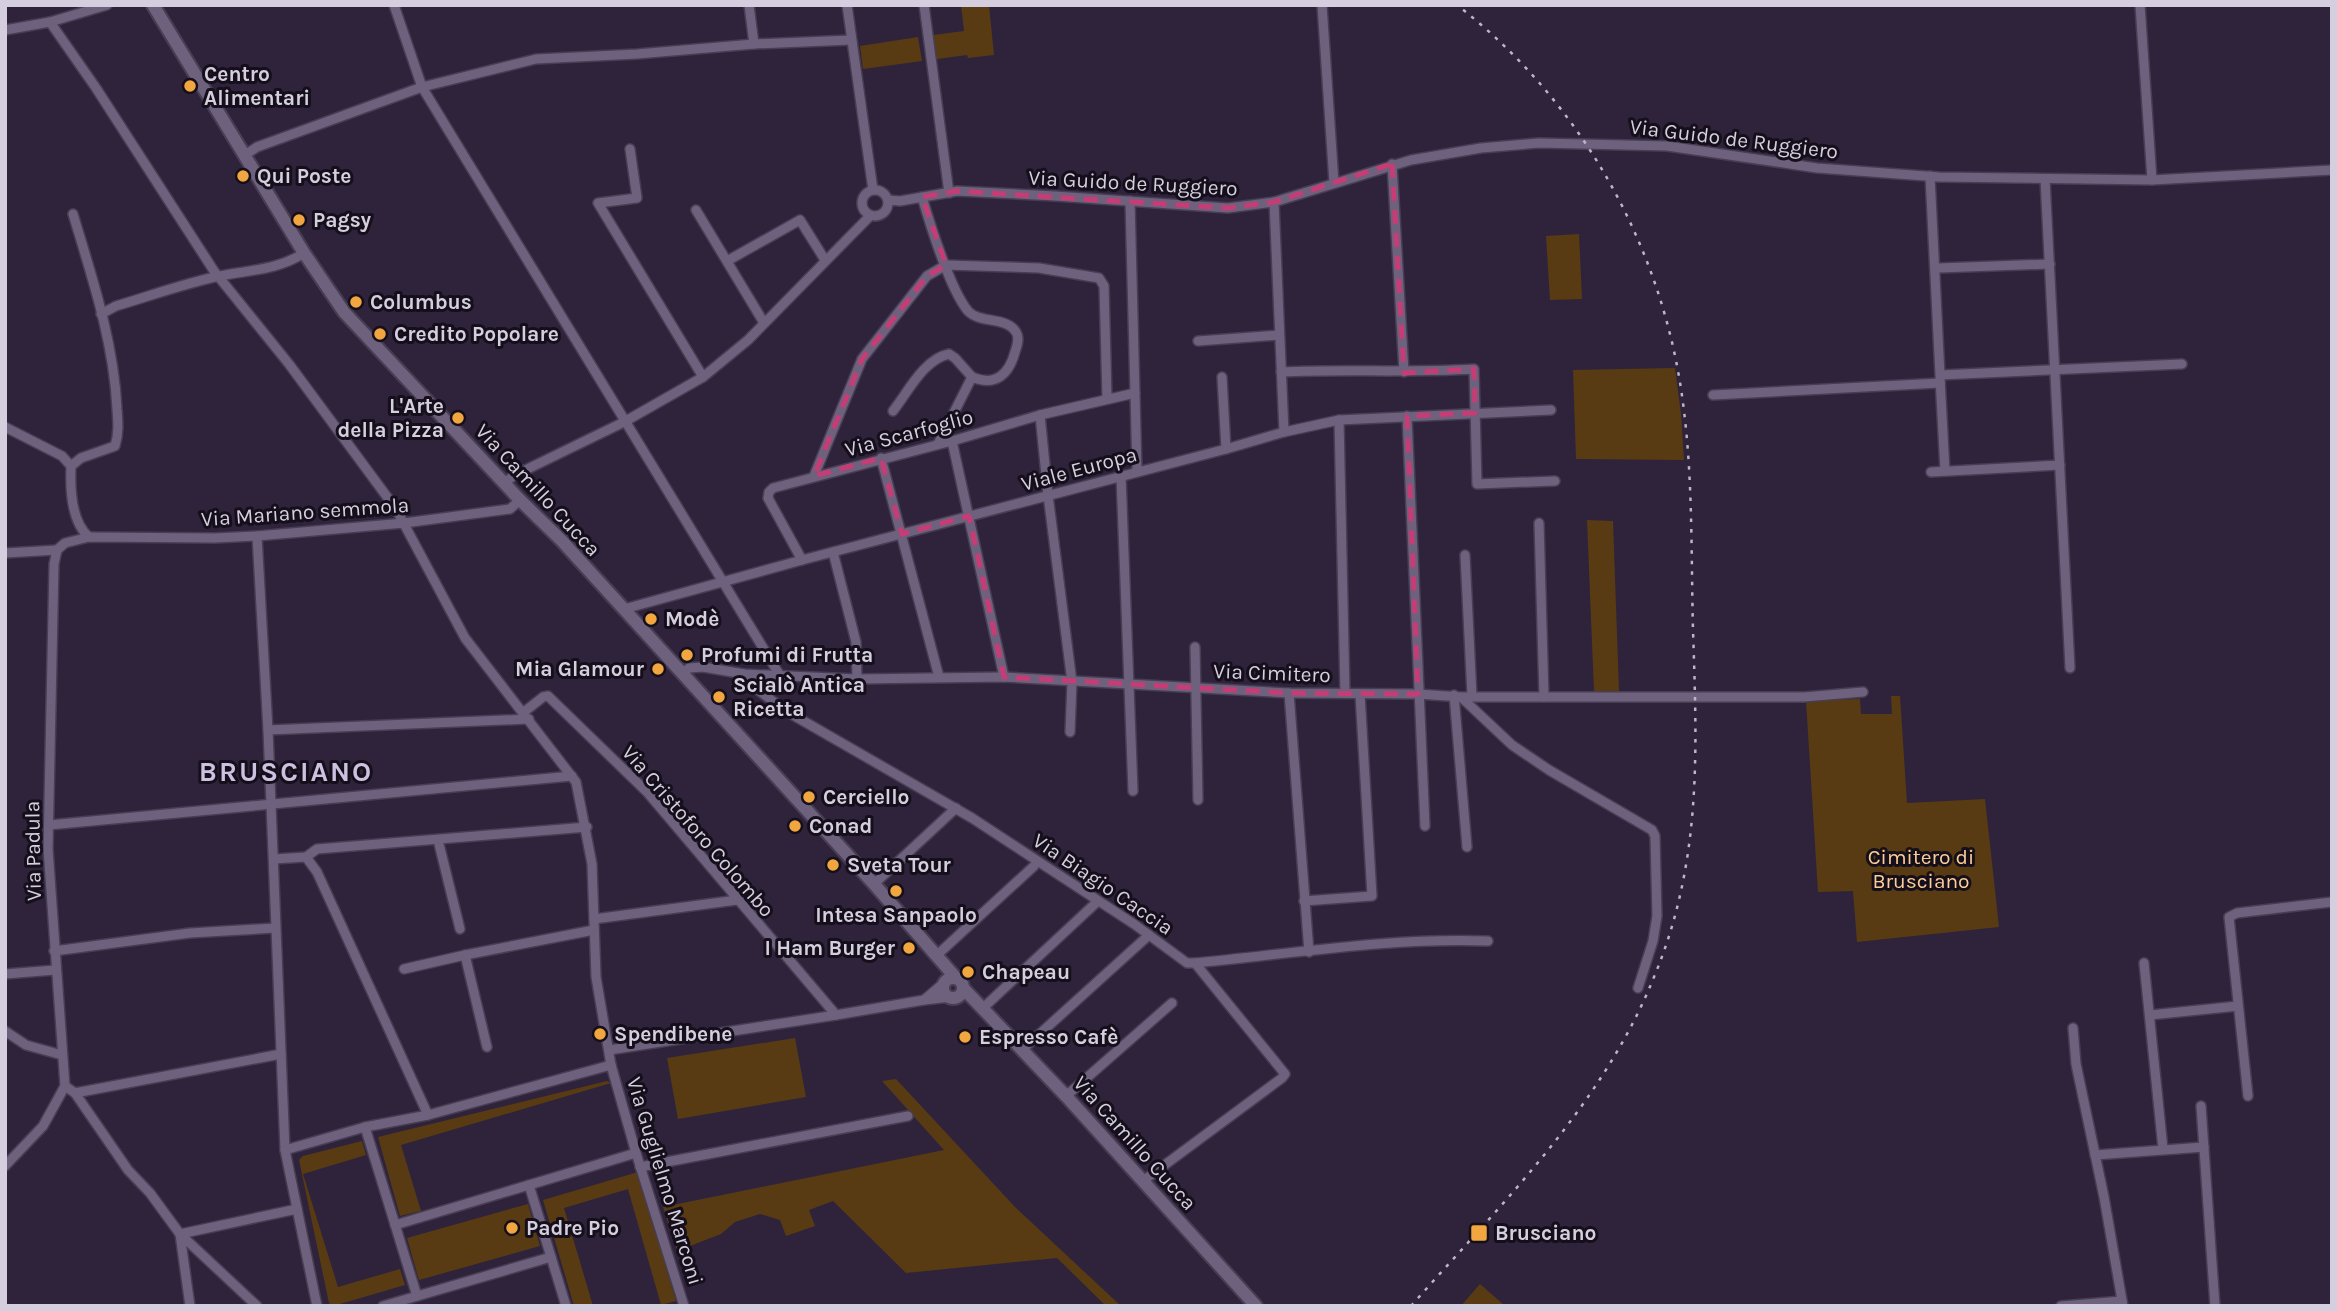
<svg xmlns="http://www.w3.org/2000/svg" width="2337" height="1311" font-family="Karla,sans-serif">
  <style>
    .green { fill: #583b13 }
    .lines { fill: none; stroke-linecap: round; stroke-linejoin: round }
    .street-casing { stroke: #473e53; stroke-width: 12 }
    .secondary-casing { stroke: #473e53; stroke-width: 16 }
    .street { stroke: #6e617e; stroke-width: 9 }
    .secondary { stroke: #6e617e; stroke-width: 12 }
    .rail { stroke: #bcb6c7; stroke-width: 2.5; stroke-dasharray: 3.5 7; stroke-linecap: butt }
    .marked { fill: none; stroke: #c63c75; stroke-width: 5; stroke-dasharray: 14 9; stroke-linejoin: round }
    .poi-dot { fill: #f1a640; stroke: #140f1a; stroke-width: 2.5 }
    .labels { text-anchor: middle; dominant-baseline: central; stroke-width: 6; stroke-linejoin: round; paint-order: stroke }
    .poi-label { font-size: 21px; font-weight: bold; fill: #d4cede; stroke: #140f1a; text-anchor: start }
    .street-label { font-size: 21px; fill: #d4cede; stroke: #140f1a }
    .park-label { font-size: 21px; fill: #fdcd96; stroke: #140f1a }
    .district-label { font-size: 28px; font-weight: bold; letter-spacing: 2px; fill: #cec0e1; stroke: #140f1a }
  </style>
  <rect width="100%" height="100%" fill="#2e233b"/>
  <!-- green -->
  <g class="green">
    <polygon points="961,5 989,5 994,55 968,58 967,55 937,59 933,35 964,31"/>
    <polygon points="918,37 922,61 863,69 860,46"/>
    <polygon points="1579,234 1582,299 1550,300 1546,236"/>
    <polygon points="1675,368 1681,414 1684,460 1576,459 1573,370"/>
    <polygon points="1587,520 1613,521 1619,691 1594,691"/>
    <polygon points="1891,696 1900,696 1907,803 1985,799 1999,927 1857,942 1853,891 1818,892 1806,701 1860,699 1861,714 1892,714"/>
    <polygon points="795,1038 806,1097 678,1119 667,1058"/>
    <polygon points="896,1079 1015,1207 1121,1306 1106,1306 1057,1258 906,1273 833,1201 809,1210 815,1226 786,1236 780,1220 760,1214 735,1222 721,1234 677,1251 663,1207 944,1150 882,1081"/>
    <polygon points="607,1081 611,1083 401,1145 421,1211 400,1216 378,1137"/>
    <polygon points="362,1141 366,1155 303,1174 338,1287 400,1269 405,1285 333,1306 329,1303 299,1160 303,1156"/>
    <polygon points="638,1172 676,1301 661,1305 628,1189 564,1208 593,1306 574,1306 543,1200"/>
    <polygon points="528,1204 540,1246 419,1280 407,1238"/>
    <polygon points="1480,1284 1505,1306 1461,1306"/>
  </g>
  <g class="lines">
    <defs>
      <g id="street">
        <polyline points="394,5 422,87 779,674"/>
        <polyline points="749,5 754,44"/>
        <polyline points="847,5 873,190"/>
        <polyline points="924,5 949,193"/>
        <polyline points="1322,5 1334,183"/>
        <polyline points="2140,5 2152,180"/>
        <polyline points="50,22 96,88 214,271 289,364 396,509 465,638 576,782 592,864 596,977 611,1065 636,1153 684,1306"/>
        <polyline points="5,30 50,22 107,5"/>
        <polyline points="630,149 637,198 598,203 703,377"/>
        <polyline points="245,155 257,147 422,87 536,59 637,54 754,44 851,40"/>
        <polyline points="1392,164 1404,372"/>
        <polyline points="1930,176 1940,375 2182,364"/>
        <polyline points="2045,179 2070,668"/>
        <circle cx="875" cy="203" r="13"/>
        <path d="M922 197C930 224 951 291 968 311 980 324 1006 316 1016 332 1020 338 1017 346 1015 352 1009 374 996 387 972 377L938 444"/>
        <polyline points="888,200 900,201 957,191 1055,196 1228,208 1274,202 1411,160 1481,148 1539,143 1667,146 1817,168 1939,177 2152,180 2332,170"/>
        <polyline points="1130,201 1137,471"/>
        <polyline points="1274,202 1284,432"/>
        <polyline points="696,210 764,323"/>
        <polyline points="727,261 800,220 825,260"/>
        <polyline points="1939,268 2050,264"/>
        <path d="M101 314 116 306C150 296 185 283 220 276 249 270 278 270 304 253"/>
        <polyline points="1198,341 1279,335"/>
        <path d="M1281 372C1345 369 1409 373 1474 369L1477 484 1555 481"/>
        <polyline points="1222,377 1226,449"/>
        <polyline points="1940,378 1945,471"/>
        <polyline points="1713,395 1940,383"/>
        <path d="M893 411C908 392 924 359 949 354L955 358 972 377"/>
        <polyline points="1040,415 1048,495 1072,682 1070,732"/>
        <polyline points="1407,416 1425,826"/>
        <polyline points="1339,420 1345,693"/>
        <path d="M5 427 62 456 71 466C70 489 71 522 89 537"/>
        <polyline points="952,441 1004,677"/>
        <polyline points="881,458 939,677"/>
        <path d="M71 466 81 458 115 446C119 433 118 422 117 409 114 343 92 277 73 214"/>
        <polyline points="1931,472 2060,465"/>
        <polyline points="814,476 862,359 927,276 946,265 1039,268 1099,278 1104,286 1107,398"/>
        <polyline points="1121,476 1133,791"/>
        <polyline points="505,483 513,476 624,422 703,377 748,340 870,216"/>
        <polyline points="1539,523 1544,697"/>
        <polyline points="257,536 268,730 285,1150 317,1306"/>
        <polyline points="833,552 856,642 857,679"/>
        <polyline points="5,553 57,550"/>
        <polyline points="1465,555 1472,696"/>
        <polyline points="802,560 768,498 769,492 773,488 952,441 1040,415 1135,393"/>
        <polyline points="624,609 802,560 1226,449 1284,432 1339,420 1551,410"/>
        <polyline points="1195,647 1198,800"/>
        <polyline points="682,674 689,668 703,667 744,674 857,679 1004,677 1289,693 1418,694 1461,697 1804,697 1863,692"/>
        <path d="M744 674 758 690 786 711 972 818 1134 924 1187 963H1195C1290 954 1393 937 1488 941"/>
        <polyline points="1289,693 1309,952"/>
        <polyline points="1454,695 1467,847"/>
        <polyline points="1461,697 1512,745 1549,770 1652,830 1655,836 1657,916 1653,941 1638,988"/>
        <polyline points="524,712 543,697 548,696 648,793 836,1015"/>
        <polyline points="268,730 529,719"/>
        <polyline points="49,825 572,776"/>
        <polyline points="438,840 460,929"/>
        <polyline points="306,857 317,872 428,1115"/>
        <polyline points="274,859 306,857 317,849 587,827"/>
        <polyline points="874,884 956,808"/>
        <polyline points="1304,901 1372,896 1360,694"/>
        <polyline points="594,919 737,900"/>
        <polyline points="54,951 190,933 275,928"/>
        <polyline points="465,955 487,1047"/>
        <polyline points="936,956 1034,866"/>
        <polyline points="2144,963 2163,1149"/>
        <polyline points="404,969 465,955 594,930"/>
        <polyline points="5,974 55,970"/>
        <polyline points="924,1000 945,982"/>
        <polyline points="983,1008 1098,901"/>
        <polyline points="2150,1015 2238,1006"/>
        <polyline points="2073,1028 2076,1064 2104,1197 2123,1306"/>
        <polyline points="5,1031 26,1045 62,1055"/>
        <polyline points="1023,1049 1149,935"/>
        <polyline points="609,1050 836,1015 924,1000 951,997"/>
        <polyline points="65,1086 75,1093 128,1170 150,1193 180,1234 257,1306"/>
        <polyline points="75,1093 281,1054"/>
        <polyline points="1066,1096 1172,1003"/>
        <polyline points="2248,1096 2229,917 2237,913 2332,902"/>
        <polyline points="2201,1106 2215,1306"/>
        <polyline points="365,1127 417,1296"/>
        <polyline points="285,1150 365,1127 428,1115 611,1065"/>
        <polyline points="2095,1155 2204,1147"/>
        <polyline points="5,1166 43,1126 65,1086 48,849 54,564 57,550 65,543 89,537 215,538 257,536 404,523 510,509 520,500"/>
        <polyline points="640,1167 908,1116"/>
        <polyline points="1143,1181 1282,1078 1285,1074 1195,963"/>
        <polyline points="529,1185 566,1306"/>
        <polyline points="395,1225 636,1153"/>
        <polyline points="180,1234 297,1209"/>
        <polyline points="180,1234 190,1306"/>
        <polyline points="383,1306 551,1257"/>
        <polyline points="2061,1306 2122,1301"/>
      </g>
      <g id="secondary">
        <polyline points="153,5 304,253 344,312 520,500 562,541 874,884 956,978"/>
        <circle cx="953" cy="988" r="10"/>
        <polyline points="963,988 1066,1096 1256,1306"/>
      </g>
    </defs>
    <!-- street casing -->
    <use href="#street" class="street-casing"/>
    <!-- secondary casing -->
    <use href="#secondary" class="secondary-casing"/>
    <!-- street -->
    <use href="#street" class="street"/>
    <!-- secondary -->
    <use href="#secondary" class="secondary"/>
    <!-- rail -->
    <path class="rail" d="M1411 1306C1502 1203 1602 1106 1654 977 1702 862 1697 752 1693 630 1691 555 1693 478 1683 403 1663 247 1581 101 1457 5"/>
  </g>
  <!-- marked area -->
  <path class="marked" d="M1392 164 1404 373 1474 369 1475 413 1407 416 1418 694 1289 693 1004 677 969 516 902 534 881 458 814 476 862 359 927 276 946 265 922 197 957 191 1228 208 1274 202Z"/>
  <!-- markers -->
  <g class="poi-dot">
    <circle cx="190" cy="86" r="7"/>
    <circle cx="243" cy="176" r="7"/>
    <circle cx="299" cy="220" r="7"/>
    <circle cx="356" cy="302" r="7"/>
    <circle cx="380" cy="334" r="7"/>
    <circle cx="458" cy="418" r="7"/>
    <circle cx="651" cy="619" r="7"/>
    <circle cx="687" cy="655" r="7"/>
    <circle cx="658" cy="669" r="7"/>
    <circle cx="719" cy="697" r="7"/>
    <circle cx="809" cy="797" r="7"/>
    <circle cx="795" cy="826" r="7"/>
    <circle cx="833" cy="865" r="7"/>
    <circle cx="896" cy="891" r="7"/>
    <circle cx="909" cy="948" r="7"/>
    <circle cx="968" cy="972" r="7"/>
    <circle cx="600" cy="1034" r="7"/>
    <circle cx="965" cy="1037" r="7"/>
    <circle cx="512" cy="1228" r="7"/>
    <rect x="1470" y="1224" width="18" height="18" rx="3.5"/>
  </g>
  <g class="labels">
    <!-- poi labels -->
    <g class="poi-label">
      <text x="204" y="74">Centro<tspan x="204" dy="24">Alimentari</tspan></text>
      <text x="257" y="176">Qui Poste</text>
      <text x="313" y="220">Pagsy</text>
      <text x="370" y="302">Columbus</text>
      <text x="394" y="334">Credito Popolare</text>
      <text x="444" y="406" text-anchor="end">L'Arte<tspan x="444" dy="24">della Pizza</tspan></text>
      <text x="665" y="619">Modè</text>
      <text x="701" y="655">Profumi di Frutta</text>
      <text x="644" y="669" text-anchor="end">Mia Glamour</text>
      <text x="733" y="685">Scialò Antica<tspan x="733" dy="24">Ricetta</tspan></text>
      <text x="823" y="797">Cerciello</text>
      <text x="809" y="826">Conad</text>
      <text x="847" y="865">Sveta Tour</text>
      <text x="896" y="915" text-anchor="middle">Intesa Sanpaolo</text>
      <text x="895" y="948" text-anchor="end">I Ham Burger</text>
      <text x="982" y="972">Chapeau</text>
      <text x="614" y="1034">Spendibene</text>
      <text x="979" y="1037">Espresso Cafè</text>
      <text x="526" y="1228">Padre Pio</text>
      <text x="1495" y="1233">Brusciano</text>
    </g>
    <!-- street labels -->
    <g class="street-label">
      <text transform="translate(1734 139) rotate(7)">Via Guido de Ruggiero</text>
      <text transform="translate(1133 183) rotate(3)">Via Guido de Ruggiero</text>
      <text transform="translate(909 433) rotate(-15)">Via Scarfoglio</text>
      <text transform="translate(1079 469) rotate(-15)">Viale Europa</text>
      <text transform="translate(538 490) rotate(47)">Via Camillo Cucca</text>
      <text transform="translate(305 512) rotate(-4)">Via Mariano semmola</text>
      <text transform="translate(1272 673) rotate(2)">Via Cimitero</text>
      <text transform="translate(698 831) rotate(49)">Via Cristoforo Colombo</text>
      <text transform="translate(33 851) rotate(-91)">Via Padula</text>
      <text transform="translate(1103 884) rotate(34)">Via Biagio Caccia</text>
      <text transform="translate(1135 1143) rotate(48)">Via Camillo Cucca</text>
      <text transform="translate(665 1181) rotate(73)">Via Guglielmo Marconi</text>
    </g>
    <!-- park labels -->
    <g class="park-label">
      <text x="1921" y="857">Cimitero di<tspan x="1921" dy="24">Brusciano</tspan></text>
    </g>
    <!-- district labels -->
    <g class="district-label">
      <text x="286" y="771">BRUSCIANO</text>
    </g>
  </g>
  <!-- border -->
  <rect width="2337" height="1311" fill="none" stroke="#d4cede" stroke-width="14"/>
</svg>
